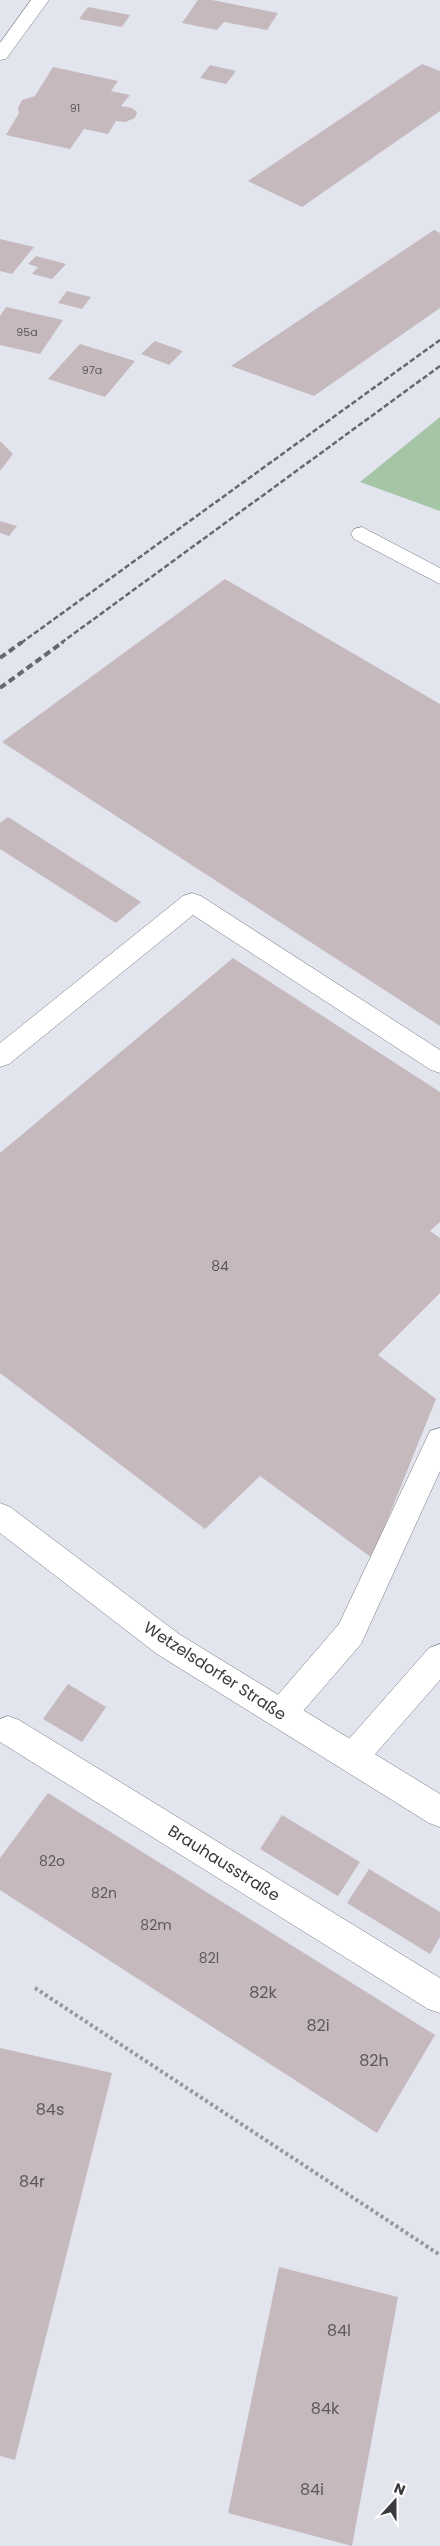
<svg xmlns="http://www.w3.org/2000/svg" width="440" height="2546" font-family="Poppins,sans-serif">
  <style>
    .green { fill: #a6c5a7 }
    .building { fill: #c5b9be }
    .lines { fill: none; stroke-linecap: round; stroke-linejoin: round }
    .minor-casing { stroke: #767781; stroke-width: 1 }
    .major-casing { stroke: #767781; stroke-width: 1 }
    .path { stroke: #95969e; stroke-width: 4; stroke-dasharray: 3 3; stroke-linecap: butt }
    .minor { fill: #fff; fill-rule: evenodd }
    .major { fill: #fff; fill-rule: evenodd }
    .rail-far1 { stroke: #67676e; stroke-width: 2.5; stroke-dasharray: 5.5 2.5; stroke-linecap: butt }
    .rail { stroke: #67676e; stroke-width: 4; stroke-dasharray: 7 4; stroke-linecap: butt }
    .labels { text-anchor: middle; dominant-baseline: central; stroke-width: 5; stroke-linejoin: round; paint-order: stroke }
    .far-number-label { font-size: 11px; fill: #5c595e }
    .number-label { font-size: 14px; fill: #5c595e }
    .street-label { font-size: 16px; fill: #39393e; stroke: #fff }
    .near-number-label { font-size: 16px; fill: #5c595e }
  </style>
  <rect width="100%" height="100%" fill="#e2e4ee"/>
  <!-- green -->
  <polygon class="green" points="440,417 440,511 360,482"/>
  <!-- building -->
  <g class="building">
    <polygon points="198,0 212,0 278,13 267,30 224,22 217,30 182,23"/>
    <polygon points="88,7 130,15 122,27 79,19"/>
    <polygon points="422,64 440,71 440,111 302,207 248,181"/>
    <polygon points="210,65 236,71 226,84 200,78"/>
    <polygon points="53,67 118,81 111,91 130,95 121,106 132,108 137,112 135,118 125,122 116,121 108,134 84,129 70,149 6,135 19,113 18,108 22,100 35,96"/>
    <polygon points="434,230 440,233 440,308 314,396 231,366"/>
    <polygon points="0,239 34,247 12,274 0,271"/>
    <polygon points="36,256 66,264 52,279 32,274 38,267 28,264"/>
    <polygon points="67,291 91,297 82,309 58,303"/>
    <polygon points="6,307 63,320 40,354 0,345 0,316"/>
    <polygon points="155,341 183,351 169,365 141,354"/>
    <polygon points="80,344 135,361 105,397 48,379"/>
    <polygon points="0,441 13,454 0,471"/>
    <polygon points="0,521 17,526 9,536 0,533"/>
    <polygon points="225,579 440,704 440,1026 2,742"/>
    <polygon points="8,817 141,902 116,923 0,849 0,823"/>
    <polygon points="233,958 440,1092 440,1222 430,1231 440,1238 440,1293 378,1355 436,1399 372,1558 260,1476 205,1529 0,1373 0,1153"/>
    <polygon points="68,1684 106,1707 82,1742 43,1719"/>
    <polygon points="48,1793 435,2035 377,2133 0,1890 0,1858"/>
    <polygon points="282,1815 360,1862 338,1896 260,1849"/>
    <polygon points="369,1869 440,1912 440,1937 430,1954 347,1903"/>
    <polygon points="0,2048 112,2073 15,2460 0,2456"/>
    <polygon points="279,2267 398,2297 352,2546 228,2513"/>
  </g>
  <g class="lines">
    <defs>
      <g id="minor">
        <polygon points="31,0 49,0 6,59 0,60 0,43"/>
        <polygon points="362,527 440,568 440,584 354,539 351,534 354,529"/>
        <polygon points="192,893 201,896 440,1050 440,1073 431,1070 193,915 9,1064 0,1067 0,1043 183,896"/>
        <polygon points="440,1428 440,1471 361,1644 292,1724 281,1728 270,1724 266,1714 270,1704 339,1624 430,1431"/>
        <polygon points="440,1644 440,1680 363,1768 352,1773 341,1768 336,1758 341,1748 429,1648"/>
        <polygon points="8,1716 19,1720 440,1978 440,2013 428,2009 0,1742 0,1719"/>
      </g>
      <polygon id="major" points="0,1503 10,1507 179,1634 440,1794 440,1827 429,1823 157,1654 0,1533"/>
    </defs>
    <!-- minor casing -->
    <use href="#minor" class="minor-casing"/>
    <!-- major casing -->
    <use href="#major" class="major-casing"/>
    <!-- path -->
    <polyline class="path" points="35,1988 440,2255"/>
    <!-- minor -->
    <use href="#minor" class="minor"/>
    <!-- major -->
    <use href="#major" class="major"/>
    <!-- rail-far1 -->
    <g class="rail-far1">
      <polyline points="21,643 440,340"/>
      <polyline points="61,643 440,366"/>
    </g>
    <!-- rail -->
    <g class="rail">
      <polyline points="0,658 22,642"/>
      <polyline points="0,688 63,642"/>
    </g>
  </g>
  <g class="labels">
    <!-- far-number labels -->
    <g class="far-number-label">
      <text x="75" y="108">91</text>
      <text x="27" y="332">95a</text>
      <text x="92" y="370">97a</text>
    </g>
    <!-- number labels -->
    <g class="number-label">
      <text x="220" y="1266">84</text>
      <text x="52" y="1861">82o</text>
      <text x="104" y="1893">82n</text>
      <text x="156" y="1925">82m</text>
      <text x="209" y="1958">82l</text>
    </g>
    <!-- street labels -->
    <g class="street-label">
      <text transform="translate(215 1671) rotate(33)">Wetzelsdorfer Straße</text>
      <text transform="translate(224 1863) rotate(32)">Brauhausstraße</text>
    </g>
    <!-- near-number labels -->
    <g class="near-number-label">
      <text x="263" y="1992">82k</text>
      <text x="318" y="2025">82i</text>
      <text x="374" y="2060">82h</text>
      <text x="50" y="2109">84s</text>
      <text x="32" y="2181">84r</text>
      <text x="339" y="2330">84l</text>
      <text x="325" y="2408">84k</text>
      <text x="312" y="2489">84i</text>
    </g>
  </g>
  <!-- north arrow -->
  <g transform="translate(395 2501) rotate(21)" stroke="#ffffff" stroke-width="4" paint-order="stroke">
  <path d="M0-4L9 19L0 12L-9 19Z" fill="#39393e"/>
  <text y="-8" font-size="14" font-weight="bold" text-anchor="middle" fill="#39393e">N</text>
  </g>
</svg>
